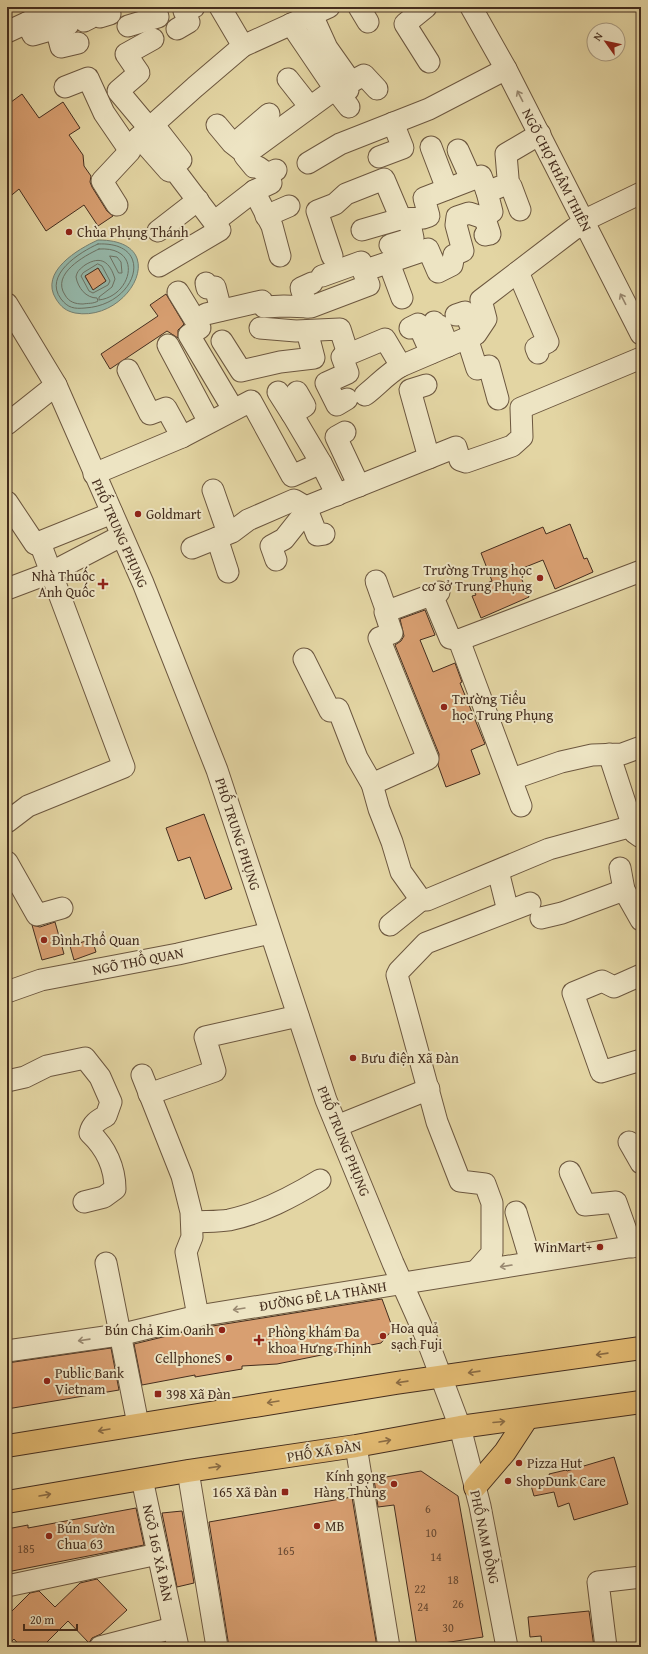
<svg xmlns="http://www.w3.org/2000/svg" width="648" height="1654" font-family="'Gentium Book Plus',serif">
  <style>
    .water { fill: #95b8aa; stroke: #758072; fill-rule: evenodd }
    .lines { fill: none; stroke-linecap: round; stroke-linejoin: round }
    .shore { stroke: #6c7264; stroke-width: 1 }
    .building { fill: #d89f71; stroke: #442d1e }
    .minor-casing { stroke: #6c573f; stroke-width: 23 }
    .major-casing { stroke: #442d1e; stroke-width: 24 }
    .minor { stroke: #ede4c3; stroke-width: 21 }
    .major { stroke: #e2ba72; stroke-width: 22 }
    .oneway { stroke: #988870 }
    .oneway2 { stroke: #8b6c44 }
    .poi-dot { fill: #8f2418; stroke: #ede4c3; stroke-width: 1.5 }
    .labels { text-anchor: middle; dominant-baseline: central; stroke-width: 4; stroke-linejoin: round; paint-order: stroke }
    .number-label { font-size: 12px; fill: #694a33 }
    .street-label { font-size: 14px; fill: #442d1e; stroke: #ede4c3 }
    .poi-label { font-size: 14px; fill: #442d1e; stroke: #ede4c3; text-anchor: start }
  </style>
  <rect width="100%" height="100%" fill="#e3d5a3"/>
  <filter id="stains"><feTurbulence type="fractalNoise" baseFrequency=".005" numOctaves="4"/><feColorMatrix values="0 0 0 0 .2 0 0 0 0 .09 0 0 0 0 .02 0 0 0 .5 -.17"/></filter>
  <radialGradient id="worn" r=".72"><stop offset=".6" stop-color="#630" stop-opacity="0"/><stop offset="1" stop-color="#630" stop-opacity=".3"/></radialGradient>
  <!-- water -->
  <path class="water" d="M98 240C174 240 129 323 75 313 66 311 61 307 56 299 39 272 78 249 98 240ZM98 268 106 281 93 289 85 277Z"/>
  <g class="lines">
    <!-- shore -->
    <g class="shore">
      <path d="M98 244C156 241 138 305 85 308 74 309 68 308 61 299 43 275 80 252 98 244Z"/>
      <path d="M99 249C144 246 132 296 99 300V297L112 287 115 279C110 262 101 255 85 265 80 269 77 271 76 277 78 288 86 298 97 298L98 301C93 304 88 303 83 304 75 304 69 302 65 295 51 274 84 256 99 249Z"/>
      <polygon points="110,256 117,257 121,262 122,273 119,273"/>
      <polygon points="98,264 102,266 110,281 108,285 93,293 89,291 81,276 83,273"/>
    </g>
  </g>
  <!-- building -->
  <g class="building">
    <polygon points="22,94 39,118 63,102 80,128 69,135 83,155 84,166 91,176 90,182 92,187 107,211 113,216 98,226 84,205 46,231 19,189 7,199 7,105"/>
    <polygon points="98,268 106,281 93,290 85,276"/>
    <polygon points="166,294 184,324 178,330 178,338 167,331 110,369 101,354 158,316 150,305"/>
    <polygon points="570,524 584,559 587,558 593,572 555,589 543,560 518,570 529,597 481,618 472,596 476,595 473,589 492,581 481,553 543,527 546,534"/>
    <polygon points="425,610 435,635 420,640 433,672 455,663 462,682 460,683 485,744 471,750 480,774 446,787 438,765 439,754 395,645 401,641 404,636 400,619"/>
    <polygon points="204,814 232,889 205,899 190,857 178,861 166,828"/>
    <polygon points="55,922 64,954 42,960 32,925 40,927"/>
    <polygon points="92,939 96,952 74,960 70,946"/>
    <polygon points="382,1299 393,1329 381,1343 277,1364 242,1366 242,1369 195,1377 195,1375 142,1385 134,1344 200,1328"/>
    <polygon points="111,1348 119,1390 7,1409 7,1363"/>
    <polygon points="614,1457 628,1504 574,1520 569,1503 558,1507 554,1492 534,1496 530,1482 550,1477 549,1474 566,1470 567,1471"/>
    <polygon points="421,1471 458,1496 483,1637 417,1647 394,1505 378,1507 374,1479"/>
    <polygon points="352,1497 377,1647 229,1647 209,1522"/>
    <polygon points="136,1508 144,1545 7,1572 7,1529 28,1525 28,1528"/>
    <polygon points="182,1511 194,1583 177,1587 162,1513"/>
    <polygon points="97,1579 127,1610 101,1634 92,1638 89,1643 68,1621 42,1647 21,1647 14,1639 7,1646 7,1616 30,1593 39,1591 55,1607 80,1583"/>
    <polygon points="589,1611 594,1647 542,1647 541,1636 530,1637 528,1617"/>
  </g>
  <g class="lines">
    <defs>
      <g id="minor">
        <polyline points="97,7 100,17 110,14"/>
        <polyline points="220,7 243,46"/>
        <polyline points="359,7 368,22"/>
        <polyline points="426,7 405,24 429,62"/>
        <polyline points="471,7 506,69 641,334"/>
        <polyline points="312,15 327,48 351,82 345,86 348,90"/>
        <polyline points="27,23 33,35 68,25 67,19 82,16 84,21 90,18"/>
        <polyline points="128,26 158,17 155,7"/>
        <polyline points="56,28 61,47 78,43"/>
        <polyline points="177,29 189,22 184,11 194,7"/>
        <polyline points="7,32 48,13 51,7"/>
        <polyline points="288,79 310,107"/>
        <polyline points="351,82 364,75 377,89"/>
        <polyline points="65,87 88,78 104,113 130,151 102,181 117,205"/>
        <polyline points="335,89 349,107"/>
        <polyline points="153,124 181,160"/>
        <polyline points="217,125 232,143 246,154 335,89 291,24"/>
        <polyline points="149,128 118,91 139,73 126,54 153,39"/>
        <polyline points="139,137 169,171 173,168 220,230 159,266"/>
        <polyline points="234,144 269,114"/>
        <polyline points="431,147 447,189"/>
        <polyline points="127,148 195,87 243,46 329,7"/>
        <polyline points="458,150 471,179"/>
        <polyline points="246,154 245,156 254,167 258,167 268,174 276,170"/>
        <polyline points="379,157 403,148 393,123"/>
        <polyline points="308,163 340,144 429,109 506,69"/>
        <polyline points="507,184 511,186 520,210"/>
        <polyline points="254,191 272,226 280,256"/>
        <polyline points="266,216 289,206"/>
        <polyline points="484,216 490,234 485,235"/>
        <polyline points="583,221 641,193"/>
        <polyline points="214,222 254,191 271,183"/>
        <polyline points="362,230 400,219 423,218 429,216 424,198 481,176 487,192"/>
        <polyline points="158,231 198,200"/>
        <polyline points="390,245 413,238 409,219"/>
        <polyline points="332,256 317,211 335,204 346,194 384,179 401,219"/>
        <polyline points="389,263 402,298"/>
        <polyline points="518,272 548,342 536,348 538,353"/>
        <polyline points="322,276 361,262"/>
        <polyline points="206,283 207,288 215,287 221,310"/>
        <polyline points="178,292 200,328 189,335 233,409"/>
        <polyline points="7,304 56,385 143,583 217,770 326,1100 393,1263 426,1337 460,1427 480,1506 507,1647"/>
        <polyline points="307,307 301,288 312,283"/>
        <polyline points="206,314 262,301 264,307 284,306 311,307 369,285 363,271 428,249 438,272 452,265 454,255 463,251 456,225 457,217 469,213 481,217 492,212 487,192 507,184 508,178 506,154 540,134"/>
        <polyline points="456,315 465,312 474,335"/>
        <polyline points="434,322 436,327 440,326 448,346"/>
        <polyline points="260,328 296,331 340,329 348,354"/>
        <polyline points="410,328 418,324 431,353"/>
        <polyline points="467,338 477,369 489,366 498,399"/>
        <polyline points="222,341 241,371 280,362 314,358 307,331"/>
        <polyline points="168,345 209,422"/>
        <polyline points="128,370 150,414 166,408 182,437"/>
        <polyline points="426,385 410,390 429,458"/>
        <polyline points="278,392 292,414"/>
        <polyline points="297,392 305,406 292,414 321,463"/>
        <path d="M365 395C378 385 387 374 401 366"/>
        <polyline points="347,399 337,405 326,383 348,373 342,357 385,339 401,366 476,334 486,319 481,300 574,229 584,224"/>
        <polyline points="7,424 56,385"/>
        <polyline points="345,432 336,437 359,486"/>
        <polyline points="94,474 182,437 251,401 292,476 321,463 337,495"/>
        <polyline points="213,490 228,533"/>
        <polyline points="7,502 35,544 112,513"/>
        <polyline points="306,507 317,535 324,534"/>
        <polyline points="217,538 228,572"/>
        <polyline points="192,548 232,532 248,520 294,500 306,507 456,447 460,460 466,462 512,446 522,437 521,408 641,358"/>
        <polyline points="276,560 271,546 284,539 307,510"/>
        <polyline points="376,581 387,612"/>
        <polyline points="7,589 52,572 121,536"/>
        <polyline points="432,595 450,638 459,640 641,571"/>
        <polyline points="459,640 521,806"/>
        <polyline points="304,659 330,711 338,709 357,758 372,784 379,809 392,842 401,872 421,900 427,900 549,849 629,827 639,836 641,835"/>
        <polyline points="609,754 635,833"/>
        <polyline points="512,779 561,762 592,755 622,754 641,747"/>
        <polyline points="372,784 428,759 379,638 392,633 385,612 439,592"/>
        <polyline points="7,822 28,806 124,767 40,543"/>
        <polyline points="7,862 37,915 62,908"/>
        <polyline points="620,868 624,890"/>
        <polyline points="498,871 508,911"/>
        <polyline points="541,918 562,913 624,890 641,920"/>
        <polyline points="390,925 421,900"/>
        <polyline points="641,975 614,987 602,981 573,993 601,1072 641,1060"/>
        <polyline points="7,992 41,980 178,954 270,933"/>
        <polyline points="142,1075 182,1176 191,1212 192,1237 186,1252 198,1316"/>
        <path d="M7 1081 25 1077 47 1066 85 1058 100 1077 111 1102 106 1116C98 1120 92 1124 90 1133 106 1148 115 1168 115 1189L104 1197 84 1202"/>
        <polyline points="149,1094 215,1071 205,1037 298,1016"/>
        <polyline points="337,1126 429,1089"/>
        <polyline points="629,1142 641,1163"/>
        <polyline points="570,1172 585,1205 616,1202 632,1247"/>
        <polyline points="516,1212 531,1262"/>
        <path d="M192 1222C204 1221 217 1222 229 1220 262 1213 292 1197 320 1180"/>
        <polyline points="106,1263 138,1424"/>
        <polyline points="477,1270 492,1253 492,1203 485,1184 460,1181 437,1122 397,975 399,971 426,943 530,903"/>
        <polyline points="7,1351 119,1335 198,1316 641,1245"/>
        <polyline points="356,1446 389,1647"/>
        <polyline points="188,1471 217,1647"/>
        <polyline points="142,1479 178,1647"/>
        <polyline points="7,1586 158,1554"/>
        <polyline points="100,1647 173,1628"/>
        <polyline points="606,1647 598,1582 641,1577"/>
      </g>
      <g id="major">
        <polyline points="7,1446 396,1383 641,1348"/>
        <polyline points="475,1487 505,1452 526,1420"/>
        <polyline points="7,1502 188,1471 356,1446 460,1427 641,1402"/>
      </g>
    </defs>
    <!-- minor casing -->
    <use href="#minor" class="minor-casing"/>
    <!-- major casing -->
    <use href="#major" class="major-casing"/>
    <!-- minor -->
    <use href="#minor" class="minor"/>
    <!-- major -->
    <use href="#major" class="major"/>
  </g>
  <!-- one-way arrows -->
  <defs><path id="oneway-shaft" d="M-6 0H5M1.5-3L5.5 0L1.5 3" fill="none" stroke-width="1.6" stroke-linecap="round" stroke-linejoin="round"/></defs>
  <g class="oneway">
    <use href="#oneway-shaft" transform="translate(520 96) rotate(-117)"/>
    <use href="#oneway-shaft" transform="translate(623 299) rotate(-117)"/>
    <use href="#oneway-shaft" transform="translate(506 1266) rotate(171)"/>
    <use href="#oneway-shaft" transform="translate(239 1309) rotate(171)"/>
    <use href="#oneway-shaft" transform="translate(84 1340) rotate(172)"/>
  </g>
  <g class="oneway2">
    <use href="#oneway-shaft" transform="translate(602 1354) rotate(172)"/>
    <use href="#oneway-shaft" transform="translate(474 1372) rotate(172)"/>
    <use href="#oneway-shaft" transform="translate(402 1382) rotate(172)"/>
    <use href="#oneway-shaft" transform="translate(273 1402) rotate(171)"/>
    <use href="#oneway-shaft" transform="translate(499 1422) rotate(-5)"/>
    <use href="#oneway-shaft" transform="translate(104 1430) rotate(170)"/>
    <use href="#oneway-shaft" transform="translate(385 1441) rotate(-10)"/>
    <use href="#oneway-shaft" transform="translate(215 1467) rotate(-8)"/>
    <use href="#oneway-shaft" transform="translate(45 1495) rotate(-10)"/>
  </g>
  <!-- markers -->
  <g class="poi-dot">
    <circle cx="69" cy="232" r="4"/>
    <circle cx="138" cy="514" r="4"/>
    <circle cx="540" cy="578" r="4"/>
    <path d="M101 578h4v4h4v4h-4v4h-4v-4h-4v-4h4z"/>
    <circle cx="444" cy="707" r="4"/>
    <circle cx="44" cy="940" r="4"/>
    <circle cx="353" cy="1058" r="4"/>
    <circle cx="600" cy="1247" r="4"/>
    <circle cx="222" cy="1330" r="4"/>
    <circle cx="383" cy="1336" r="4"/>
    <path d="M257 1334h4v4h4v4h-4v4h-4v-4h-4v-4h4z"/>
    <circle cx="229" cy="1358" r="4"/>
    <circle cx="47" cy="1381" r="4"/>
    <rect x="154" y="1390" width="8" height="8" rx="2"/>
    <circle cx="519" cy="1463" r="4"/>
    <circle cx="508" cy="1481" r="4"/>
    <circle cx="394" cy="1484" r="4"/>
    <rect x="281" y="1488" width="8" height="8" rx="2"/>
    <circle cx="317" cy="1526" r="4"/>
    <circle cx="49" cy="1536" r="4"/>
  </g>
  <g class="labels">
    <!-- number labels -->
    <g class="number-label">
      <text x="428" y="1508">6</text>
      <text x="431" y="1532">10</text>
      <text x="26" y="1548">185</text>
      <text x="286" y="1550">165</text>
      <text x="436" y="1556">14</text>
      <text x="453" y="1579">18</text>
      <text x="420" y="1588">22</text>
      <text x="458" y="1603">26</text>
      <text x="423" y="1606">24</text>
      <text x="448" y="1627">30</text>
    </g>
    <!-- street labels -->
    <g class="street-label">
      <text transform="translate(557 170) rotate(63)">NGÕ CHỢ KHÂM THIÊN</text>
      <text transform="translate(120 533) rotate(66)">PHỐ TRUNG PHỤNG</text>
      <text transform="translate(238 834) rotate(72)">PHỐ TRUNG PHỤNG</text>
      <text transform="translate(138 961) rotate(-11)">NGÕ THỔ QUAN</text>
      <text transform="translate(344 1141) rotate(68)">PHỐ TRUNG PHỤNG</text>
      <text transform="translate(323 1296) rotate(-9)">ĐƯỜNG ĐÊ LA THÀNH</text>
      <text transform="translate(324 1451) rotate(-9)">PHỐ XÃ ĐÀN</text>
      <text transform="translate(485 1537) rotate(78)">PHỐ NAM ĐỒNG</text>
      <text transform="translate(158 1553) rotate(78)">NGÕ 165 XÃ ĐÀN</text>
    </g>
    <!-- poi labels -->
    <g class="poi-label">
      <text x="77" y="232">Chùa Phụng Thánh</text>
      <text x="146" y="514">Goldmart</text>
      <text x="532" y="570" text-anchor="end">Trường Trung học<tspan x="532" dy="16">cơ sở Trung Phụng</tspan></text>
      <text x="95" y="576" text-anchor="end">Nhà Thuốc<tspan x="95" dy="16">Anh Quốc</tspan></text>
      <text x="452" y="699">Trường Tiểu<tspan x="452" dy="16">học Trung Phụng</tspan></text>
      <text x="52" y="940">Đình Thổ Quan</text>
      <text x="361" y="1058">Bưu điện Xã Đàn</text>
      <text x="592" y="1247" text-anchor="end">WinMart+</text>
      <text x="391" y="1328">Hoa quả<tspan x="391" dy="16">sạch Fuji</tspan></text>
      <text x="214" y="1330" text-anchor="end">Bún Chả Kim Oanh</text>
      <text x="268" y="1332">Phòng khám Đa<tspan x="268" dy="16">khoa Hưng Thịnh</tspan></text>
      <text x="221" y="1358" text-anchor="end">CellphoneS</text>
      <text x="55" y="1373">Public Bank<tspan x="55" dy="16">Vietnam</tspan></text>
      <text x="166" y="1394">398 Xã Đàn</text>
      <text x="527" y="1463">Pizza Hut</text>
      <text x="386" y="1476" text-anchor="end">Kính gọng<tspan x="386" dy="16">Hàng Thùng</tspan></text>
      <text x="516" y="1481">ShopDunk Care</text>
      <text x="277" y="1492" text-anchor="end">165 Xã Đàn</text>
      <text x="325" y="1526">MB</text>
      <text x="57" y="1528">Bún Sườn<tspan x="57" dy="16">Chua 63</tspan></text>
    </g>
  </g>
  <!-- margin -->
  <rect width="648" height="1654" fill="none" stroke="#e3d5a3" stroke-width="24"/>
  <rect x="8" y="8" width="632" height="1638" fill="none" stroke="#442d1e" stroke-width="2"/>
  <rect x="12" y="12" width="624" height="1630" fill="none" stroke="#442d1e"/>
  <!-- north arrow -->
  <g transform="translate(606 42) rotate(303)"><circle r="19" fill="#ede4c3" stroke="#a99b81"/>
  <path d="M0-3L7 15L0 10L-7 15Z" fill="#8f2418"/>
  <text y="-6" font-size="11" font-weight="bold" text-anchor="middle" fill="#442d1e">N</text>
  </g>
  <!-- scale -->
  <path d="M24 1624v6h53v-6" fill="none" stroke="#442d1e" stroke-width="2"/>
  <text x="30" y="1624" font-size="12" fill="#442d1e" stroke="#ede4c3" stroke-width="3" paint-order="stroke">20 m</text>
  <rect width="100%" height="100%" filter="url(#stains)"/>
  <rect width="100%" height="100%" fill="url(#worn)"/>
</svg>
